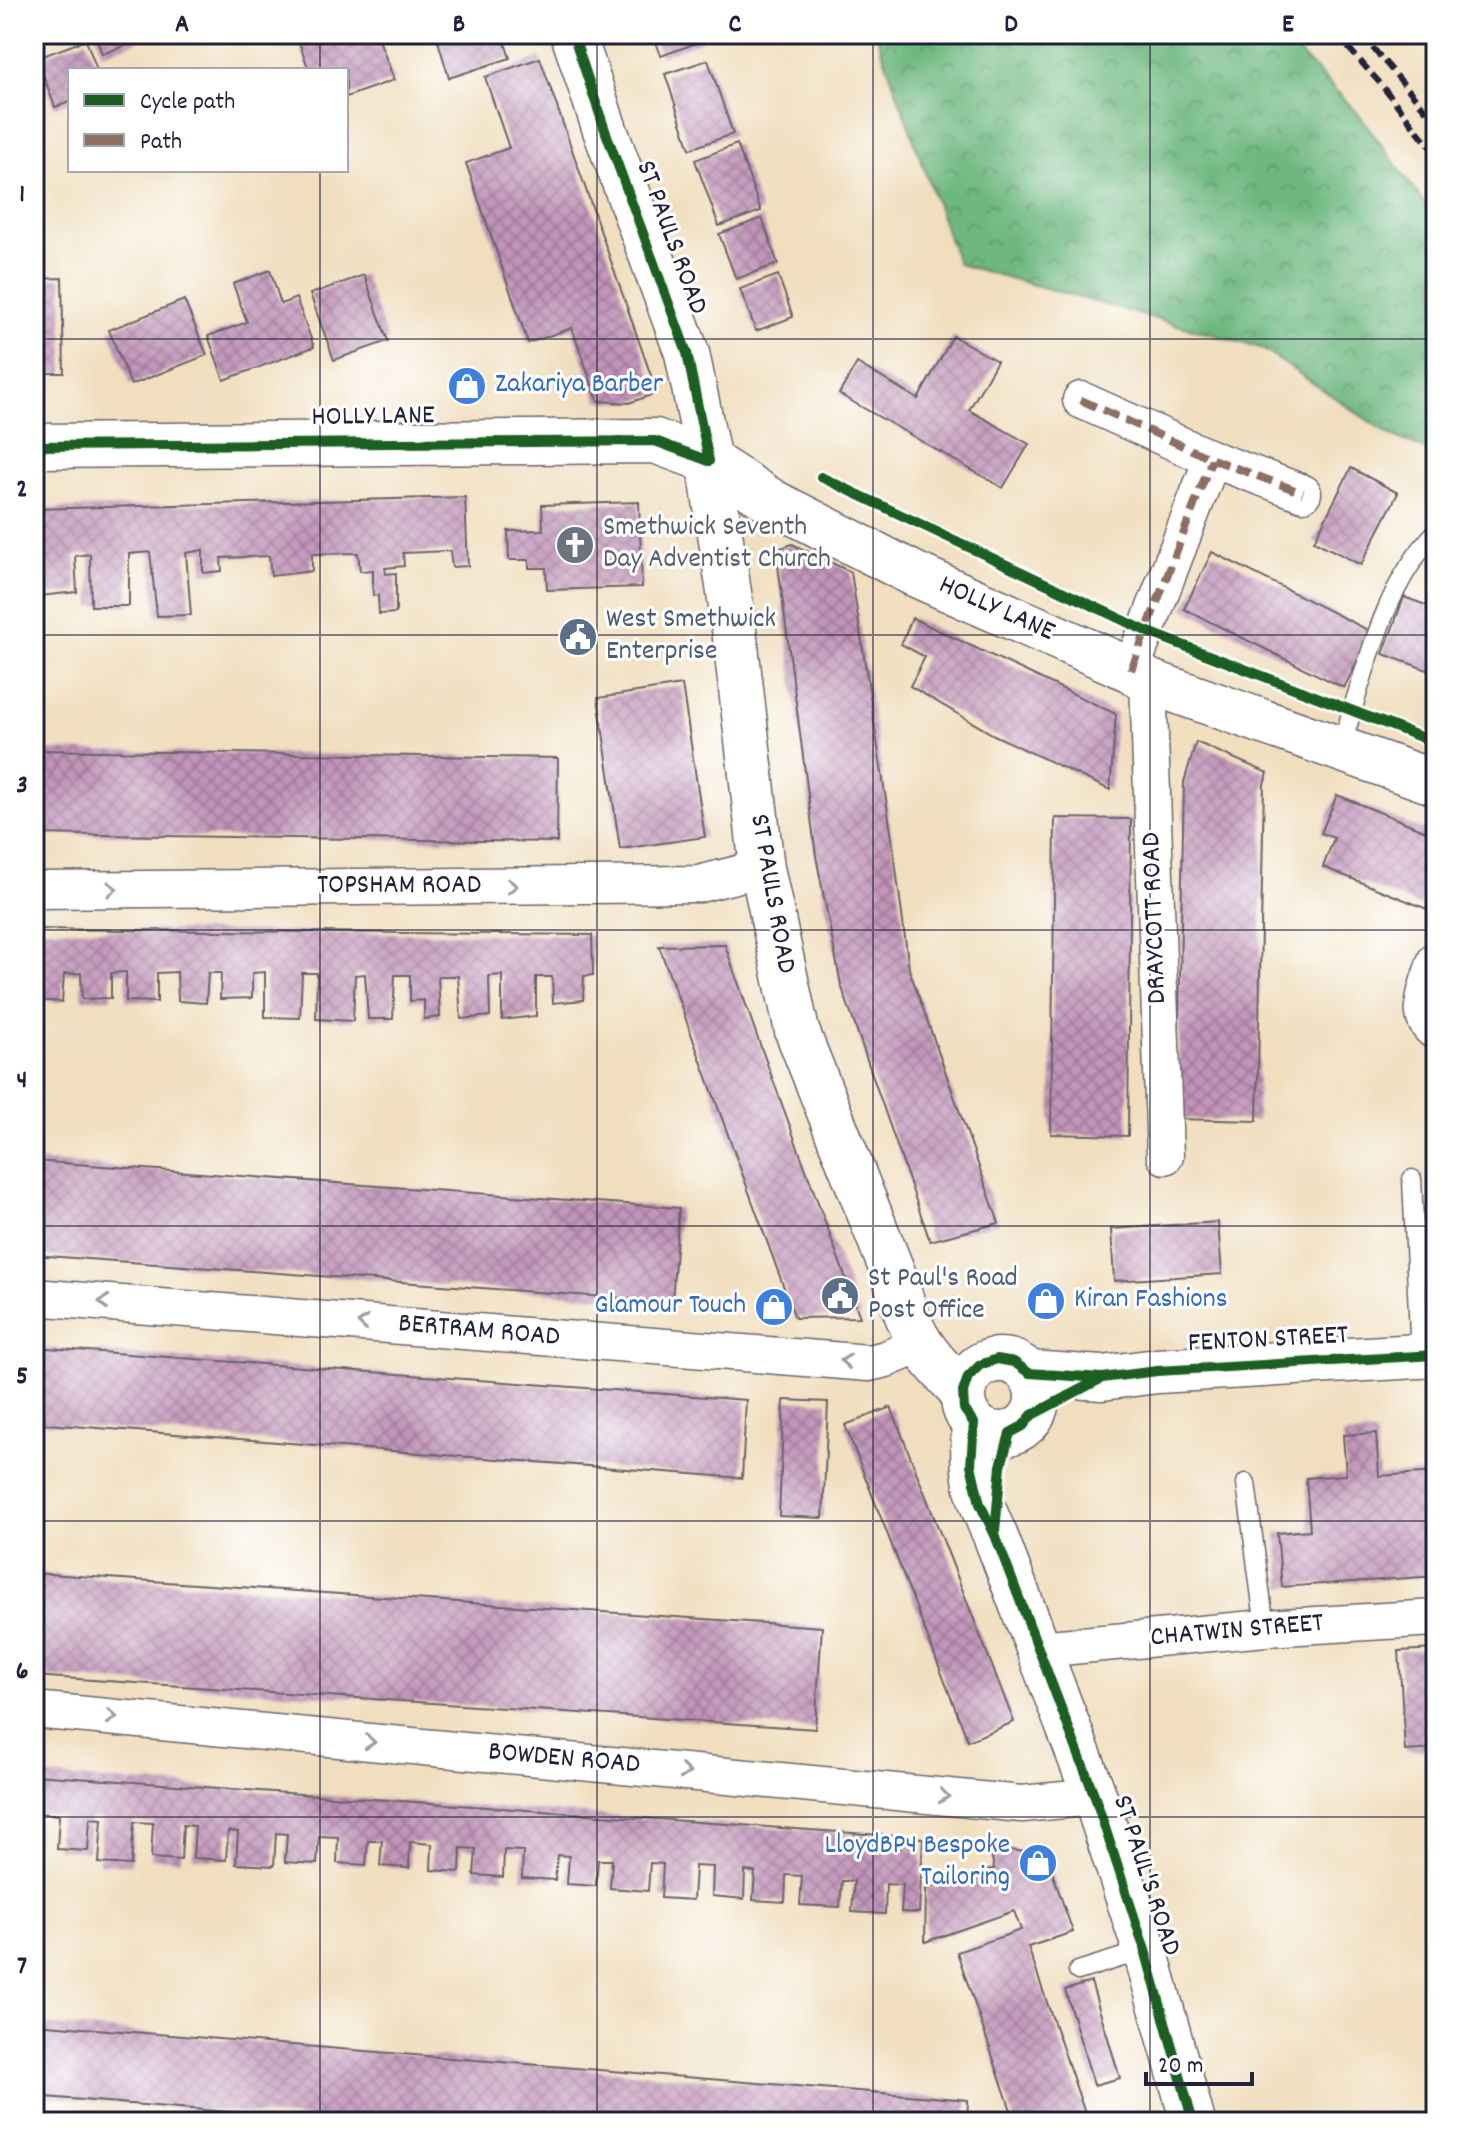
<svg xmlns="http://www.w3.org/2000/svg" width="1470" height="2156" font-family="Dekko,sans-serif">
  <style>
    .forest { fill: url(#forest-crowns); stroke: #486d5e; stroke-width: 2 }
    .building { fill: url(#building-cross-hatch) }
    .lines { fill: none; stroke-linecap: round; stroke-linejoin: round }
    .service-casing { stroke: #6a6469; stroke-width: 21 }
    .minor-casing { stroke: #6a6469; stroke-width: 39 }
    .tertiary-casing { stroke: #6a6469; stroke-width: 47 }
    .secondary-casing { stroke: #6a6469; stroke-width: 47 }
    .service { stroke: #fff; stroke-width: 18 }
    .minor { stroke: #fff; stroke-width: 36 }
    .tertiary { stroke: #fff; stroke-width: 44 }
    .secondary { stroke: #fff; stroke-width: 44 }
    .rail { stroke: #22223b; stroke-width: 6; stroke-dasharray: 12 6; stroke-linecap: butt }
    .quiet { stroke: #8d6e63; stroke-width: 8; stroke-dasharray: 16 8; stroke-linecap: butt }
    .cycleway-casing { stroke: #fff; stroke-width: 15 }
    .cycleway { stroke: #1b5e20; stroke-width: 10 }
    .oneway { stroke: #9c9ca7 }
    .grid { fill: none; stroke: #22223b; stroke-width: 2; stroke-opacity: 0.55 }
    .labels { text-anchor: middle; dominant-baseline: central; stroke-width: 6; stroke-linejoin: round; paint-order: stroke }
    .street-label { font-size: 28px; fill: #22223b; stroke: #fff }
    .shop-label { font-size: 28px; fill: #366cbe; stroke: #fff; text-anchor: start }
    .worship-label { font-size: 28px; fill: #5b616d; stroke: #fff; text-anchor: start }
    .service-label { font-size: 28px; fill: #4e5e75; stroke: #fff; text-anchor: start }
    .neatline { fill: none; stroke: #22223b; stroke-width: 3 }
    .grid-label { font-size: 26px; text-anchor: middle; font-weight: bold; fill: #22223b }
  </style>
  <defs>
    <pattern id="forest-crowns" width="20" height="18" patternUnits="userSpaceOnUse" patternTransform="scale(2)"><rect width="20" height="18" fill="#6eb880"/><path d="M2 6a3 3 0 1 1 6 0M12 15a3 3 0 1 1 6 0" fill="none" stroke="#5a956a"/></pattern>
    <pattern id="building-cross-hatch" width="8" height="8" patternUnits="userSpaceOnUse" patternTransform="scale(2)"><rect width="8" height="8" fill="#c295b9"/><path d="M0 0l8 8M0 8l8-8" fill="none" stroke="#9d7998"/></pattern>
  </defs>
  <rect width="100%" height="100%" fill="#fff"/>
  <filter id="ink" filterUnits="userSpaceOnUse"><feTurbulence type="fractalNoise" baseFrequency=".0125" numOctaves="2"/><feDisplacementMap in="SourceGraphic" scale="16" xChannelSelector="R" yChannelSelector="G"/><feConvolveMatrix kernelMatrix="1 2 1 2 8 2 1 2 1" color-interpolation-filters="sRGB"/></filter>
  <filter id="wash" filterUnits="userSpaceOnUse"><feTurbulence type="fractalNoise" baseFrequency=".006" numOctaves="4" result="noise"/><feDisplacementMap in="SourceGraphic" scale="32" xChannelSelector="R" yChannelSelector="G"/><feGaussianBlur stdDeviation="1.8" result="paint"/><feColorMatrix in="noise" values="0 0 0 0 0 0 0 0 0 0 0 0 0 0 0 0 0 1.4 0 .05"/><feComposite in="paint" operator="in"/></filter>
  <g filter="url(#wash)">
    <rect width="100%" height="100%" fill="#f0debe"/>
    <!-- forest -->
    <polygon class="forest" points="876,34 1280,34 1357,112 1436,219 1436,455 1387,433 1261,348 958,264"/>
    <g id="blocks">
      <!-- building -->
      <g class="building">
        <polygon points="95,34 158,34 102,54"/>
        <polygon points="296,34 377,34 394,80 346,97 346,70 309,70"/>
        <polygon points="449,34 502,34 510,58 449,78 438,41 450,37"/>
        <polygon points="653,34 699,34 702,41 661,56"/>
        <polygon points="86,40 97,70 70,70 70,102 55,107 37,58"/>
        <polygon points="540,58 657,393 629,403 598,401 572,328 528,343 466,163 509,148 485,77"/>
        <polygon points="708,60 733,134 690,149 665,74"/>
        <polygon points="34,88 43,113 34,116"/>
        <polygon points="737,144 761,211 719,226 695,160"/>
        <polygon points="762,218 778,264 736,279 719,234"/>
        <polygon points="270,270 281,304 296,298 314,347 224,380 208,336 247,322 233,284"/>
        <polygon points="364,275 388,341 334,360 310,294"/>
        <polygon points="778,275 793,317 756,331 740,289"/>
        <polygon points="62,278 64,373 34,373 34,279"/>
        <polygon points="184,300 207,355 131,385 109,330"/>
        <polygon points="953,336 997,361 969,410 1029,444 1003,488 839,394 857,363 918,399"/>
        <polygon points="1351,468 1398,493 1361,565 1314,541"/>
        <polygon points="465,497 468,566 452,567 450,551 403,553 404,566 385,568 386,574 396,573 396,613 379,614 378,595 373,596 373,570 360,571 358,553 312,554 312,571 271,576 269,556 221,558 222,571 203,573 203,550 186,553 191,615 157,616 150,552 129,554 129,606 91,606 90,554 75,556 77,592 39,596 34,555 34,509"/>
        <polygon points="639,502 642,587 547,590 546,568 529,568 529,560 509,560 508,531 543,530 542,505"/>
        <polygon points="792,544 851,572 893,845 909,969 999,1223 930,1241 841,985 816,856 776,550"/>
        <polygon points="1212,552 1372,632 1344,688 1184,609"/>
        <polygon points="1404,597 1434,608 1430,616 1436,619 1436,673 1383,654"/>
        <polygon points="912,618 1116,714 1110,790 994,735 910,686 925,657 901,644"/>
        <polygon points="682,685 705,837 620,849 598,698"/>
        <polygon points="1196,742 1268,773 1264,784 1257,1121 1177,1119 1184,782"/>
        <polygon points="34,750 558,758 557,842 34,834"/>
        <polygon points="1337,795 1436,835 1436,902 1432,911 1323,867 1334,838 1321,833"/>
        <polygon points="1055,818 1131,819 1128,1136 1051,1134"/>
        <polygon points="34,929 592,935 593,975 584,976 583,1000 553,1003 552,977 536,977 536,1016 502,1020 502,975 489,976 490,1016 461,1019 458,976 438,976 440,1017 424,1019 424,1000 410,1001 410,975 395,975 393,1019 368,1019 365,974 355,975 353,1021 316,1019 317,973 302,973 300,1018 265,1017 265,972 252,973 252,998 220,999 221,973 208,973 206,1003 178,1001 177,972 157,973 157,1002 126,1001 126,972 111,973 111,998 82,999 81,973 64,974 62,1002 34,1000"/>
        <polygon points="725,945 758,1039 860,1317 795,1318 659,946"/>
        <polygon points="34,1161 679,1208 672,1302 34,1255"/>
        <polygon points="1218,1222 1222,1274 1114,1281 1111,1229"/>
        <polygon points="34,1347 746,1400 742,1478 34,1423"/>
        <polygon points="784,1400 828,1402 823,1518 779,1516"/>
        <polygon points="891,1407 1014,1722 968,1741 845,1425"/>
        <polygon points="1376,1433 1379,1476 1436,1472 1436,1576 1282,1587 1277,1533 1310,1530 1306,1478 1346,1475 1343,1435"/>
        <polygon points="34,1573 822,1627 815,1729 34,1676"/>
        <polygon points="1436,1649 1436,1749 1405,1751 1399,1651"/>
        <polygon points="34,1775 923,1838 919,1913 901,1912 903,1885 886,1884 885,1914 852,1912 854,1881 842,1881 840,1907 800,1905 802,1876 786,1875 785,1902 753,1900 755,1872 745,1871 744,1899 712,1896 713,1867 695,1866 693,1900 661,1898 663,1864 650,1863 648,1891 610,1888 612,1860 598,1860 596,1886 567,1884 569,1856 557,1855 555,1880 522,1878 523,1851 504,1850 503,1877 474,1875 476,1849 461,1848 460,1872 431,1870 432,1844 410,1842 409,1868 380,1866 382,1841 368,1841 366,1865 337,1863 338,1837 319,1836 317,1864 285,1862 287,1834 276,1833 274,1866 236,1864 238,1832 228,1831 226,1860 193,1858 195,1826 183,1825 181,1860 151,1858 153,1823 134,1822 131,1865 99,1863 102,1819 90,1818 88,1851 57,1849 59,1815 38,1813 36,1843 34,1843"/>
        <polygon points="990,1847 1046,1855 1073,1932 1028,1947 1088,2122 1015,2122 957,1952 1021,1930 1014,1911 925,1942 926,1889 994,1869"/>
        <polygon points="1091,1982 1120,2078 1094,2085 1065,1990"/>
        <polygon points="34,2024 968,2100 967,2122 349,2122 34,2096"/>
      </g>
    </g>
  </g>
  <g filter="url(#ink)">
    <use href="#blocks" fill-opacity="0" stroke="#6a6469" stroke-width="2"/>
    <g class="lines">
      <defs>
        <g id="service">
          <path d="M1340 749C1365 675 1381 589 1436 532"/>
          <polyline points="1412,1179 1420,1357"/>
          <polyline points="1416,1269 1436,1266"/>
          <polyline points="1246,1483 1265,1628"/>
          <polyline points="1078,1971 1145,1950"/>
        </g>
        <g id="minor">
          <polyline points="1081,400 1212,459 1303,493"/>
          <polyline points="1131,670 1212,459"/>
          <polyline points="1148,681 1165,1156"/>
          <polyline points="34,890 699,884 762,868"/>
          <path d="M1436 960C1429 982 1412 1016 1436 1032"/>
          <polyline points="34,1297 869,1363 886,1359 920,1345"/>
          <polyline points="1039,1649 1265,1628 1436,1618"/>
          <polyline points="34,1710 1022,1804 1095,1797"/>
        </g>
        <polyline id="tertiary" points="34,446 655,441 709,461 771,501 914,574 1131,670 1148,681 1436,783"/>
        <g id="secondary">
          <path d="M573 34 605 130 687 353 709 461 732 612 762 868 797 1031 895 1278C910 1334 922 1352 963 1392"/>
          <circle cx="1000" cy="1397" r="37"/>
          <polyline points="1029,1373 1102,1378 1157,1371 1436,1355"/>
          <path d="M974 1423C971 1472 974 1491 995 1535L1095 1797 1145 1950 1193 2122"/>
        </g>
      </defs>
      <!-- service casing -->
      <use href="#service" class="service-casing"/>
      <!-- minor casing -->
      <use href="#minor" class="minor-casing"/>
      <!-- tertiary casing -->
      <use href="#tertiary" class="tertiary-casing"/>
      <!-- secondary casing -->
      <use href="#secondary" class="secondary-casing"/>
      <!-- service -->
      <use href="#service" class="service"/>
      <!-- minor -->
      <use href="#minor" class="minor"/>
      <!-- tertiary -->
      <use href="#tertiary" class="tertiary"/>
      <!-- secondary -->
      <use href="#secondary" class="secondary"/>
      <!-- rail -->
      <g class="rail">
        <polyline points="1336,34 1379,82 1436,154"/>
        <polyline points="1361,34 1436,122"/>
        <polyline points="1416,34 1436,46"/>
      </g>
      <!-- quiet -->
      <g class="quiet">
        <polyline points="1081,400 1212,459 1303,493"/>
        <polyline points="1131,670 1212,459"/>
      </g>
      <defs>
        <g id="cycleway">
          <polyline points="573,34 605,130 687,353 709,461"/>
          <polyline points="34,446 655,441 709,461"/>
          <polyline points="821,477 1146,631 1436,743"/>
          <polyline points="995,1531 1001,1466 1010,1433 1023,1426 1032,1415 1102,1378"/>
          <polyline points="1193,2122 1145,1950 1095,1797 995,1535 980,1504 971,1465 974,1423 964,1409 963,1392 968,1377 980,1365 997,1359 1014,1362 1029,1373 1102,1378 1157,1371 1436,1355"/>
        </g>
      </defs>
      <!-- cycleway casing -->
      <use href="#cycleway" class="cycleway-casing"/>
      <!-- cycleway -->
      <use href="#cycleway" class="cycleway"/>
    </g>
    <!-- one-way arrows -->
    <defs><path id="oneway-chevron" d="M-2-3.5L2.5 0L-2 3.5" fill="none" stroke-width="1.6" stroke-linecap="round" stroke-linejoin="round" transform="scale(2)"/></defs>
    <g class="oneway">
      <use href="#oneway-chevron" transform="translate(512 886)"/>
      <use href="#oneway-chevron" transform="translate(112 889)"/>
      <use href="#oneway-chevron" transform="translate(104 1302) rotate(-175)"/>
      <use href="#oneway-chevron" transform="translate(363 1323) rotate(-175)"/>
      <use href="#oneway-chevron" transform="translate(846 1361) rotate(-175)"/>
      <use href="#oneway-chevron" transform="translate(112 1717) rotate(5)"/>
      <use href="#oneway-chevron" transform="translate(370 1742) rotate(5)"/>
      <use href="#oneway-chevron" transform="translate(685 1772) rotate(5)"/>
      <use href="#oneway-chevron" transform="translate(944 1796) rotate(5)"/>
    </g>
  </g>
  <!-- grid -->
  <path class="grid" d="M320 34V70M597 34V2122M873 34V2122M1150 34V2122M320 170V2122M34 339H1436M34 635H1436M34 930H1436M34 1226H1436M34 1521H1436M34 1817H1436"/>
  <!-- icons -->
  <defs>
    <symbol id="shop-disc" viewBox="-11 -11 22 22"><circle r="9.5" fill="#3f7fe0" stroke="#fff"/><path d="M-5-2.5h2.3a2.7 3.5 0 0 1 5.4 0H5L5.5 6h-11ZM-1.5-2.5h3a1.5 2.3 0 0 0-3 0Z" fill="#fff"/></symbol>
    <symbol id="church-disc" viewBox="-11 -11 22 22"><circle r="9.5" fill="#6b7280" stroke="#fff"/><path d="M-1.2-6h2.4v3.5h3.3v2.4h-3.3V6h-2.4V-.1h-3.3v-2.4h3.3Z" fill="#fff"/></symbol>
    <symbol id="civic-disc" viewBox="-11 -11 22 22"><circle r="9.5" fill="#5c6f8a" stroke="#fff"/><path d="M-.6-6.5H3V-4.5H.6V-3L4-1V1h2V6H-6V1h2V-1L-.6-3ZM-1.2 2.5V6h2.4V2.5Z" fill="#fff"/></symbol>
  </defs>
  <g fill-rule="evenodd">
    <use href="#shop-disc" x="445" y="364" width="44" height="44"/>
    <use href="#church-disc" x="553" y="523" width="44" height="44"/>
    <use href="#civic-disc" x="556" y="615" width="44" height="44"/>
    <use href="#civic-disc" x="818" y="1274" width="44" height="44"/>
    <use href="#shop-disc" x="1024" y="1279" width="44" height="44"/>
    <use href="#shop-disc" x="752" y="1285" width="44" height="44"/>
    <use href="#shop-disc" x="1016" y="1841" width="44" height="44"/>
  </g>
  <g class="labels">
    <!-- street labels -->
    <g class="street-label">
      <text transform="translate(670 238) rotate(70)">ST PAULS ROAD</text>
      <text transform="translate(373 418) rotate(-1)">HOLLY LANE</text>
      <text transform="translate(996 610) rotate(24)">HOLLY LANE</text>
      <text x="399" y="887">TOPSHAM ROAD</text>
      <text transform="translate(771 894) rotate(80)">ST PAULS ROAD</text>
      <text transform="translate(1156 918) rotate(-92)">DRAYCOTT ROAD</text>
      <text transform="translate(479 1332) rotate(5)">BERTRAM ROAD</text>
      <text transform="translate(1268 1341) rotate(-3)">FENTON STREET</text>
      <text transform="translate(1237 1632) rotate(-5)">CHATWIN STREET</text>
      <text transform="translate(564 1760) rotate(5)">BOWDEN ROAD</text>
      <text transform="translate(1145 1876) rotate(72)">ST PAUL'S ROAD</text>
    </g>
    <!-- shop labels -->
    <g class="shop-label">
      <text x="495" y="386">Zakariya Barber</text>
      <text x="1074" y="1301">Kiran Fashions</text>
      <text x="746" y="1307" text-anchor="end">Glamour Touch</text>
      <text x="1010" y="1847" text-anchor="end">LloydBP4 Bespoke<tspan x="1010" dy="32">Tailoring</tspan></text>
    </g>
    <!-- worship labels -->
    <g class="worship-label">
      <text x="603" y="529">Smethwick Seventh<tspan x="603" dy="32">Day Adventist Church</tspan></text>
    </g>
    <!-- service labels -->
    <g class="service-label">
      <text x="606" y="621">West Smethwick<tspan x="606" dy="32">Enterprise</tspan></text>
      <text x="868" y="1280">St Paul's Road<tspan x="868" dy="32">Post Office</tspan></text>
    </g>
  </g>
  <!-- margin -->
  <rect width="1470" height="2156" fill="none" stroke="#fff" stroke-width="88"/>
  <!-- legend -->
  <rect x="68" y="68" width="280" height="104" fill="#ffffff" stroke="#a7a7b1" stroke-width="2"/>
  <rect x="84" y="94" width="40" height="12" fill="#1b5e20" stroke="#a7a7b1" stroke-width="2"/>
  <text x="140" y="108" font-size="24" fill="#22223b">Cycle path</text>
  <rect x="84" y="134" width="40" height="12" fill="#8d6e63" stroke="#a7a7b1" stroke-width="2"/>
  <text x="140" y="148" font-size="24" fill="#22223b">Path</text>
  <!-- scale -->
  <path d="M1146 2072v12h106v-12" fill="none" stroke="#22223b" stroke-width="4"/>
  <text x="1158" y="2072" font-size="24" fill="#22223b" stroke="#ffffff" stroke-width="6" paint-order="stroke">20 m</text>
  <rect x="44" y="44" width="1382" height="2068" class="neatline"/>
  <g class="grid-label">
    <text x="182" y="31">A</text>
    <text x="459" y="31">B</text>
    <text x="735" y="31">C</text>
    <text x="1011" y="31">D</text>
    <text x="1288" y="31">E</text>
    <text x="22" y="201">1</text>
    <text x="22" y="496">2</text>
    <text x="22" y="792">3</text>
    <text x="22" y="1087">4</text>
    <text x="22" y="1383">5</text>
    <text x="22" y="1678">6</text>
    <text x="22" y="1973">7</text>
  </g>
</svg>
